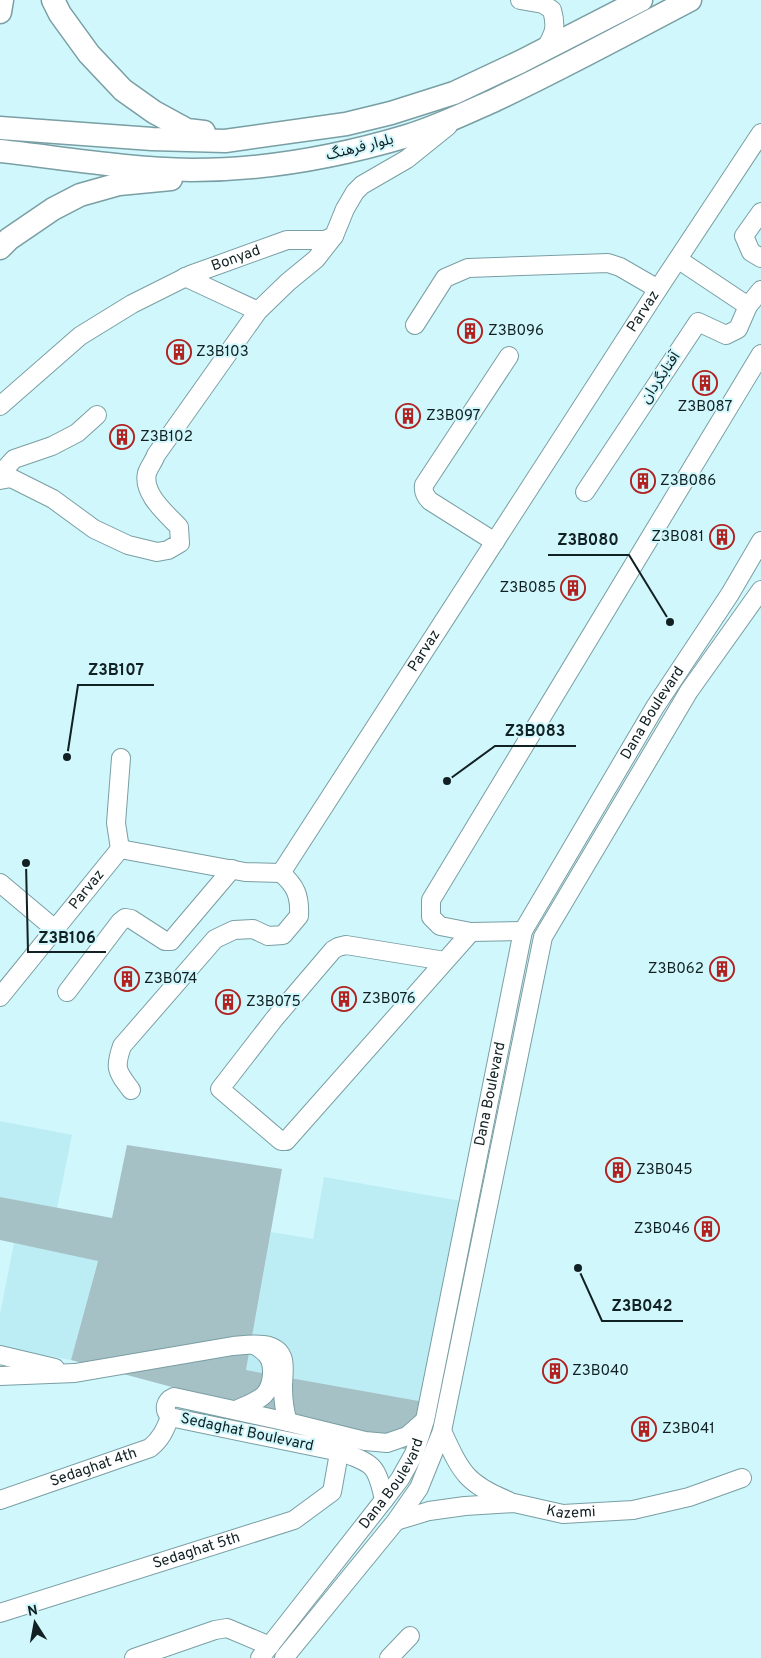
<svg xmlns="http://www.w3.org/2000/svg" width="761" height="1658" font-family="Overpass,'Noto Sans Arabic',sans-serif">
  <style>
    .built { fill: #bcedf4 }
    .green { fill: #a5c1c5 }
    .lines { fill: none; stroke-linecap: round; stroke-linejoin: round }
    .minor-casing { stroke: #799ea3; stroke-width: 20 }
    .major-casing { stroke: #799ea3; stroke-width: 25 }
    .minor { stroke: #fff; stroke-width: 18 }
    .major { stroke: #fff; stroke-width: 22 }
    .labels { text-anchor: middle; dominant-baseline: central; stroke-width: 4; stroke-linejoin: round; paint-order: stroke }
    .street-label { font-size: 15px; fill: #112022; stroke: #d0f7fc }
    .poi-label { font-size: 15px; fill: #112022; stroke: #d0f7fc; text-anchor: start }
    .leader { fill: none; stroke: #112022; stroke-width: 2 }
    .callout-dot { fill: #112022; stroke: #d0f7fc; stroke-width: 2 }
    .callout-label { font-size: 16px; text-anchor: middle; font-weight: bold; fill: #112022; stroke: #d0f7fc; stroke-width: 4; stroke-linejoin: round; paint-order: stroke }
  </style>
  <rect width="100%" height="100%" fill="#d0f7fc"/>
  <!-- built -->
  <g class="built">
    <polygon points="0,1121 72,1135 57,1208 0,1197"/>
    <polygon points="324,1177 467,1202 430,1403 246,1370 271,1232 313,1239"/>
    <polygon points="14,1243 98,1260 71,1360 0,1347 0,1314"/>
  </g>
  <!-- green -->
  <polygon class="green" points="127,1145 282,1169 246,1370 430,1403 419,1453 71,1360 98,1261 0,1240 0,1197 112,1218"/>
  <g class="lines">
    <defs>
      <g id="minor">
        <path d="M520 0 543 4 552 10C557 28 554 34 545 49"/>
        <polyline points="761,212 744,236 751,252 761,258"/>
        <polyline points="679,260 748,306 761,290"/>
        <polyline points="185,277 258,311"/>
        <polyline points="415,325 445,278 468,268 608,263 620,267 658,289"/>
        <path id="s1" d="M0 406 80 336 132 304 190 275 287 240H325L334 236"/>
        <polyline points="0,479 4,470 14,459 52,446 77,433 97,415"/>
        <path d="M0 480 11 478 53 499 94 529 128 545 157 552 168 550 180 543 179 527C167 514 142 494 147 473 149 467 154 461 156 455L258 311 288 282 316 259 334 236 345 209 355 192 362 185 407 159 448 126"/>
        <polyline points="585,492 698,322 726,335 738,329 748,306"/>
        <path d="M495 542 430 501C425 496 423 492 424 485L509 356"/>
        <polyline points="120,849 116,823 121,758"/>
        <polyline points="0,883 56,930"/>
        <polyline points="523,931 471,932 440,926 431,917 431,900 761,354"/>
        <polyline points="445,961 346,945 338,947 333,950 275,1018 220,1089 281,1141 286,1141 471,932"/>
        <polyline points="67,992 120,922 125,918 131,919 165,941 171,941 232,869"/>
        <path id="s2" d="M0 997 120 849 245 872 281 873 658 289 761 133"/>
        <path d="M131 1090C117 1071 114 1069 122 1046L215 939 234 930 253 929 268 936 283 935 299 916C300 896 296 886 281 873"/>
        <polyline points="0,1355 55,1368"/>
        <path d="M0 1376 75 1373 233 1346C245 1345 258 1343 269 1346 289 1352 283 1371 283 1387 283 1399 284 1410 288 1422"/>
        <path d="M236 1410C244 1406 257 1402 264 1395 273 1386 275 1365 267 1355 264 1351 259 1348 255 1345"/>
        <path d="M442 1431C461 1472 466 1484 509 1501"/>
        <path id="s3" d="M0 1500 150 1448C161 1439 165 1430 170 1417"/>
        <path d="M384 1500C377 1466 374 1463 340 1452L170 1417C163 1409 165 1401 174 1397L288 1422 365 1441 387 1443 407 1436 423 1422"/>
        <path id="s4" d="M396 1521 429 1511 465 1506 514 1503 563 1514 633 1510 689 1497 742 1478"/>
        <path id="s5" d="M0 1613 294 1520 332 1492 341 1442"/>
        <polyline points="134,1658 215,1630 227,1628 270,1646"/>
        <path id="s6" d="M260 1658 384 1500 400 1479 414 1454 425 1420 523 931 655 707 730 594 761 541"/>
        <polyline points="284,1658 396,1521 419,1488 442,1431 543,937 689,691 761,590"/>
        <polyline points="389,1658 410,1636"/>
      </g>
      <g id="major">
        <polyline points="53,0 60,14 89,54 123,90 154,112 187,130 204,132"/>
        <polyline points="0,12 2,0"/>
        <polyline points="0,128 152,139 225,141 346,124 391,113 454,93 520,62 641,0"/>
        <path d="M0 151C63 158 128 169 192 170 265 170 337 157 407 136 437 127 466 113 495 100 561 69 625 34 690 0"/>
        <polyline points="0,248 9,239 53,209 80,195 119,184 171,179"/>
      </g>
    </defs>
    <!-- minor casing -->
    <use href="#minor" class="minor-casing"/>
    <!-- major casing -->
    <use href="#major" class="major-casing"/>
    <!-- minor -->
    <use href="#minor" class="minor"/>
    <!-- major -->
    <use href="#major" class="major"/>
  </g>
  <!-- icons -->
  <defs>
    <symbol id="building-ring" viewBox="-11 -11 22 22"><circle r="9.5" fill="#d0f7fc" stroke="#b12120" stroke-width="1.5"/><path d="M-4-6H4V6H1V3H-1V6H-4ZM-2.5-4.3h1.7v1.8h-1.7ZM.8-4.3h1.7v1.8H.8ZM-2.5-1h1.7V.8h-1.7ZM.8-1h1.7V.8H.8Z" fill="#b12120"/></symbol>
  </defs>
  <g fill-rule="evenodd">
    <use href="#building-ring" x="456" y="317" width="28" height="28"/>
    <use href="#building-ring" x="165" y="338" width="28" height="28"/>
    <use href="#building-ring" x="691" y="369" width="28" height="28"/>
    <use href="#building-ring" x="394" y="402" width="28" height="28"/>
    <use href="#building-ring" x="108" y="423" width="28" height="28"/>
    <use href="#building-ring" x="629" y="467" width="28" height="28"/>
    <use href="#building-ring" x="708" y="523" width="28" height="28"/>
    <use href="#building-ring" x="559" y="574" width="28" height="28"/>
    <use href="#building-ring" x="708" y="955" width="28" height="28"/>
    <use href="#building-ring" x="113" y="965" width="28" height="28"/>
    <use href="#building-ring" x="330" y="985" width="28" height="28"/>
    <use href="#building-ring" x="214" y="988" width="28" height="28"/>
    <use href="#building-ring" x="604" y="1156" width="28" height="28"/>
    <use href="#building-ring" x="693" y="1215" width="28" height="28"/>
    <use href="#building-ring" x="541" y="1357" width="28" height="28"/>
    <use href="#building-ring" x="630" y="1415" width="28" height="28"/>
  </g>
  <g class="labels">
    <!-- street labels -->
    <g class="street-label">
      <text transform="translate(360 148) rotate(-14)">بلوار فرهنگ</text>
      <text stroke="none"><textPath href="#s1" startOffset="281">Bonyad</textPath></text>
      <text stroke="none"><textPath href="#s2" startOffset="1022">Parvaz</textPath></text>
      <text transform="translate(661 378) rotate(-56)">آفتابگردان</text>
      <text stroke="none"><textPath href="#s2" startOffset="618">Parvaz</textPath></text>
      <text stroke="none"><textPath href="#s6" startOffset="1044">Dana Boulevard</textPath></text>
      <text stroke="none"><textPath href="#s2" startOffset="138">Parvaz</textPath></text>
      <text stroke="none"><textPath href="#s6" startOffset="624">Dana Boulevard</textPath></text>
      <text transform="translate(247 1433) rotate(12)">Sedaghat Boulevard</text>
      <text stroke="none"><textPath href="#s3" startOffset="99">Sedaghat 4th</textPath></text>
      <text stroke="none"><textPath href="#s6" startOffset="219">Dana Boulevard</textPath></text>
      <text stroke="none"><textPath href="#s4" startOffset="178">Kazemi</textPath></text>
      <text stroke="none"><textPath href="#s5" startOffset="206">Sedaghat 5th</textPath></text>
    </g>
    <!-- poi labels -->
    <g class="poi-label">
      <text x="488" y="331">Z3B096</text>
      <text x="196" y="352">Z3B103</text>
      <text x="705" y="407" text-anchor="middle">Z3B087</text>
      <text x="426" y="416">Z3B097</text>
      <text x="140" y="437">Z3B102</text>
      <text x="660" y="481">Z3B086</text>
      <text x="704" y="537" text-anchor="end">Z3B081</text>
      <text x="556" y="588" text-anchor="end">Z3B085</text>
      <text x="704" y="969" text-anchor="end">Z3B062</text>
      <text x="144" y="979">Z3B074</text>
      <text x="362" y="999">Z3B076</text>
      <text x="246" y="1002">Z3B075</text>
      <text x="636" y="1170">Z3B045</text>
      <text x="690" y="1229" text-anchor="end">Z3B046</text>
      <text x="572" y="1371">Z3B040</text>
      <text x="662" y="1429">Z3B041</text>
    </g>
  </g>
  <!-- callouts -->
  <path class="leader" d="M670 622L629 555H548M67 757L78 685H154M447 781L495 746H576M26 863L28 952H106M578 1268L602 1321H683"/>
  <g class="callout-dot">
    <circle cx="670" cy="622" r="5"/>
    <circle cx="67" cy="757" r="5"/>
    <circle cx="447" cy="781" r="5"/>
    <circle cx="26" cy="863" r="5"/>
    <circle cx="578" cy="1268" r="5"/>
  </g>
  <g class="callout-label">
    <text x="588" y="545">Z3B080</text>
    <text x="116" y="675">Z3B107</text>
    <text x="535" y="736">Z3B083</text>
    <text x="67" y="943">Z3B106</text>
    <text x="642" y="1311">Z3B042</text>
  </g>
  <!-- north arrow -->
  <g transform="translate(35 1623) rotate(349)" stroke="#d0f7fc" stroke-width="4" paint-order="stroke">
  <path d="M0-4L9 19L0 12L-9 19Z" fill="#112022"/>
  <text y="-8" font-size="14" font-weight="bold" text-anchor="middle" fill="#112022">N</text>
  </g>
</svg>
